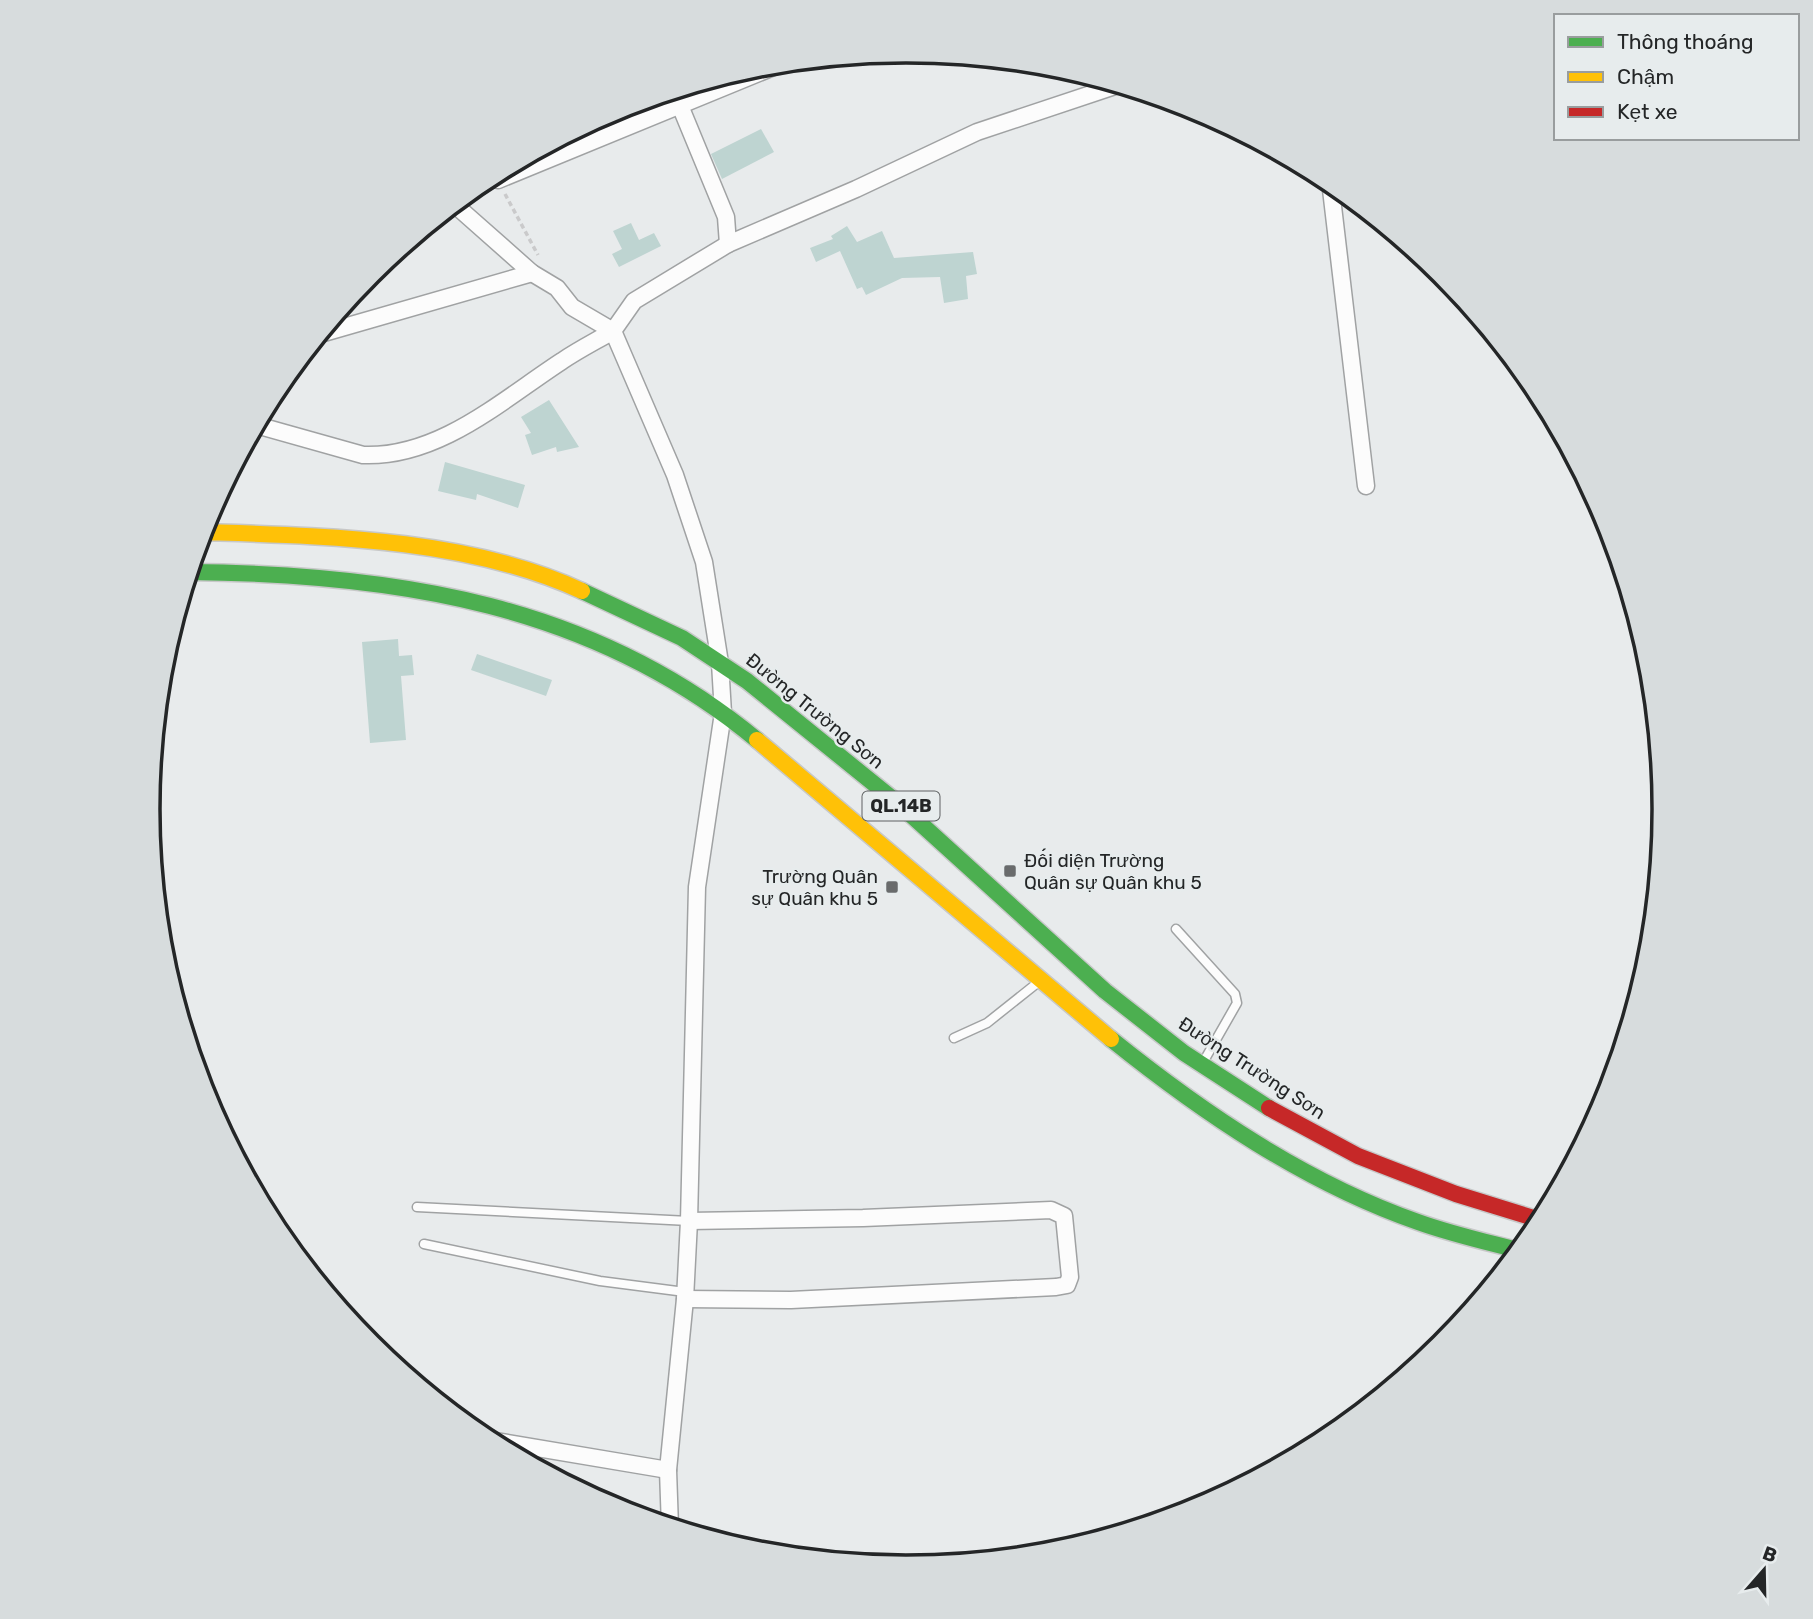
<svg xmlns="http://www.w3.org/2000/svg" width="1813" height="1619" font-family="Rubik,sans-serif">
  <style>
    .building { fill: #bed4d1 }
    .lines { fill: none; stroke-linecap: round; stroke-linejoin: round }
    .lane-casing { stroke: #a0a2a3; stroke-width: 11 }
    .street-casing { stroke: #a0a2a3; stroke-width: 19 }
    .fast-casing { stroke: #c7c8c8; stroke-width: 19 }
    .slow-casing { stroke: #c7c8c8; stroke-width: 19 }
    .jam-casing { stroke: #c7c8c8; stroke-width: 19 }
    .path { stroke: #cacacb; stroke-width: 3.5; stroke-dasharray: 5 3.5; stroke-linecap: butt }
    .lane { stroke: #fcfcfc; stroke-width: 8 }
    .street { stroke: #fcfcfc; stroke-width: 16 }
    .fast { stroke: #4caf50; stroke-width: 16 }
    .slow { stroke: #ffc107; stroke-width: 16 }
    .jam { stroke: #c62828; stroke-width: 16 }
    .poi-dot { fill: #696b6c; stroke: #e7eced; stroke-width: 2.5 }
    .labels { text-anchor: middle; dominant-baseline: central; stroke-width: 5; stroke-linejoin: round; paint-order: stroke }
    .shield { fill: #e7eced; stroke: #5e6162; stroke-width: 2 }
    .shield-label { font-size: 18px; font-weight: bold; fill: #242627 }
    .street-label { font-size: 19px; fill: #242627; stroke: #e7eced }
    .poi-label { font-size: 19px; fill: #242627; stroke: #e7eced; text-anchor: start }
    .rim { fill: none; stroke: #242627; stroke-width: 3.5 }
  </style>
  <rect width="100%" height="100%" fill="#e8ebec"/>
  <!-- building -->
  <g class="building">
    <polygon points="761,129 774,152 722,179 711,154"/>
    <polygon points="631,223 639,240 654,233 661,246 619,267 612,254 622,249 613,231"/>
    <polygon points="847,226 857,242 882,231 894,258 973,252 977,274 966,276 968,299 944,303 940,277 902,278 866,295 862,287 857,289 840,251 816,262 810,248 833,239 831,236"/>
    <polygon points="549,400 579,447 557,452 556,447 532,455 525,435 531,433 521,417"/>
    <polygon points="445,462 525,485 518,508 477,494 476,500 438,491"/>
    <polygon points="398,639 399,656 412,655 414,675 401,676 406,740 370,743 362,642"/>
    <polygon points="477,654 552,680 546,696 471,670"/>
  </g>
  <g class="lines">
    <defs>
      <g id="lane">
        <polyline points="1176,929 1235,994 1237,1003 1205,1059"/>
        <polyline points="954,1038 987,1023 1036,984"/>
        <polyline points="417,1207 689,1221"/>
        <polyline points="424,1244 600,1281 685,1292"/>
      </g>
      <g id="street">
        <polyline points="674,91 726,217 728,244"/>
        <polyline points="498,180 783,63"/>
        <polyline points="1330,181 1366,486"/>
        <polyline points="320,334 532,273"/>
        <path d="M256 425 363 455C439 458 502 400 562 361 578 350 596 341 613 331L572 307 557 288 532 273 454 204"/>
        <polyline points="685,1299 791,1300 1056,1287 1067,1285 1070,1277 1064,1216 1051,1210 863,1218 689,1221"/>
        <polyline points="484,1439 668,1470"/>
        <polyline points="670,1527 668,1470 685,1299 689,1221 697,887 723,713 720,663 704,562 675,475 613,331 634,301 728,244 856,189 977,132 1118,85"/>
      </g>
      <g id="fast">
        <path d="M189 572C396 574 593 604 757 740"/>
        <polyline points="582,591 682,638 747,681 899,804 1105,991 1184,1053 1269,1108"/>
        <path d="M1111 1039C1203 1113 1306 1183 1418 1222 1451 1234 1487 1242 1521 1251"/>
      </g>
      <g id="slow">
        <path d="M202 532C325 536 468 538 582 591"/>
        <polyline points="757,740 1111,1039"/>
      </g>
      <polyline id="jam" points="1269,1108 1358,1156 1456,1194 1543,1221"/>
    </defs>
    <!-- lane casing -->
    <use href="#lane" class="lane-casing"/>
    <!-- street casing -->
    <use href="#street" class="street-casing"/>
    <!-- fast casing -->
    <use href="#fast" class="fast-casing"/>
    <!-- slow casing -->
    <use href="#slow" class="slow-casing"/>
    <!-- jam casing -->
    <use href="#jam" class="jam-casing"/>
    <!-- path -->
    <polyline class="path" points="505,194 538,255"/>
    <!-- lane -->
    <use href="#lane" class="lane"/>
    <!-- street -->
    <use href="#street" class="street"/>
    <!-- fast -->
    <use href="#fast" class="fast"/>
    <!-- slow -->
    <use href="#slow" class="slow"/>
    <!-- jam -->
    <use href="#jam" class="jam"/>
  </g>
  <!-- markers -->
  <g class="poi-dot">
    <rect x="1003" y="864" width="14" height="14" rx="3.5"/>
    <rect x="885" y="880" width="14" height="14" rx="3.5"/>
  </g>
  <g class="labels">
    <!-- shield labels -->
    <rect class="shield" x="862.5" y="791.5" width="77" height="29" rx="5"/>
    <g class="shield-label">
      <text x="901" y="806">QL.14B</text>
    </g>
    <!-- street labels -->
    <g class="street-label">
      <text transform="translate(815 711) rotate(39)">Đường Trường Sơn</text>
      <text transform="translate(1252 1068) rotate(33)">Đường Trường Sơn</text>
    </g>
    <!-- poi labels -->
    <g class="poi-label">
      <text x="1024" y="860">Đối diện Trường<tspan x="1024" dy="22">Quân sự Quân khu 5</tspan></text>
      <text x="878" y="876" text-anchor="end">Trường Quân<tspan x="878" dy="22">sự Quân khu 5</tspan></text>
    </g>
  </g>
  <!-- crop -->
  <path d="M0 0H1813V1619H0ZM160 809a746 746 0 1 1 1492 0a746 746 0 1 1-1492 0Z" fill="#d7dcdd" fill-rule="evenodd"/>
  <path class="rim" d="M160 809a746 746 0 1 1 1492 0a746 746 0 1 1-1492 0Z"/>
  <!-- legend -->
  <rect x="1554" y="14" width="245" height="126" fill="#e7eced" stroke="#999d9e" stroke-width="2"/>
  <rect x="1568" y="37" width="35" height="10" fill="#4caf50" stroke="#999d9e" stroke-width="2"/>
  <text x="1617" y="49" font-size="21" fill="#242627">Thông thoáng</text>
  <rect x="1568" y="72" width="35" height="10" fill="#ffc107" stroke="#999d9e" stroke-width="2"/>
  <text x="1617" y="84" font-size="21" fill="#242627">Chậm</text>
  <rect x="1568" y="107" width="35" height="10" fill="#c62828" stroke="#999d9e" stroke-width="2"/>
  <text x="1617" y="119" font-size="21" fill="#242627">Kẹt xe</text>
  <!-- north arrow -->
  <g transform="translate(1764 1570) rotate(20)" stroke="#e7eced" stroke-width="5" paint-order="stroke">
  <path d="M0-5L12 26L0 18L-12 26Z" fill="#242627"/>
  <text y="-10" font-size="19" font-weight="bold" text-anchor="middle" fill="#242627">B</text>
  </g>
</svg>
